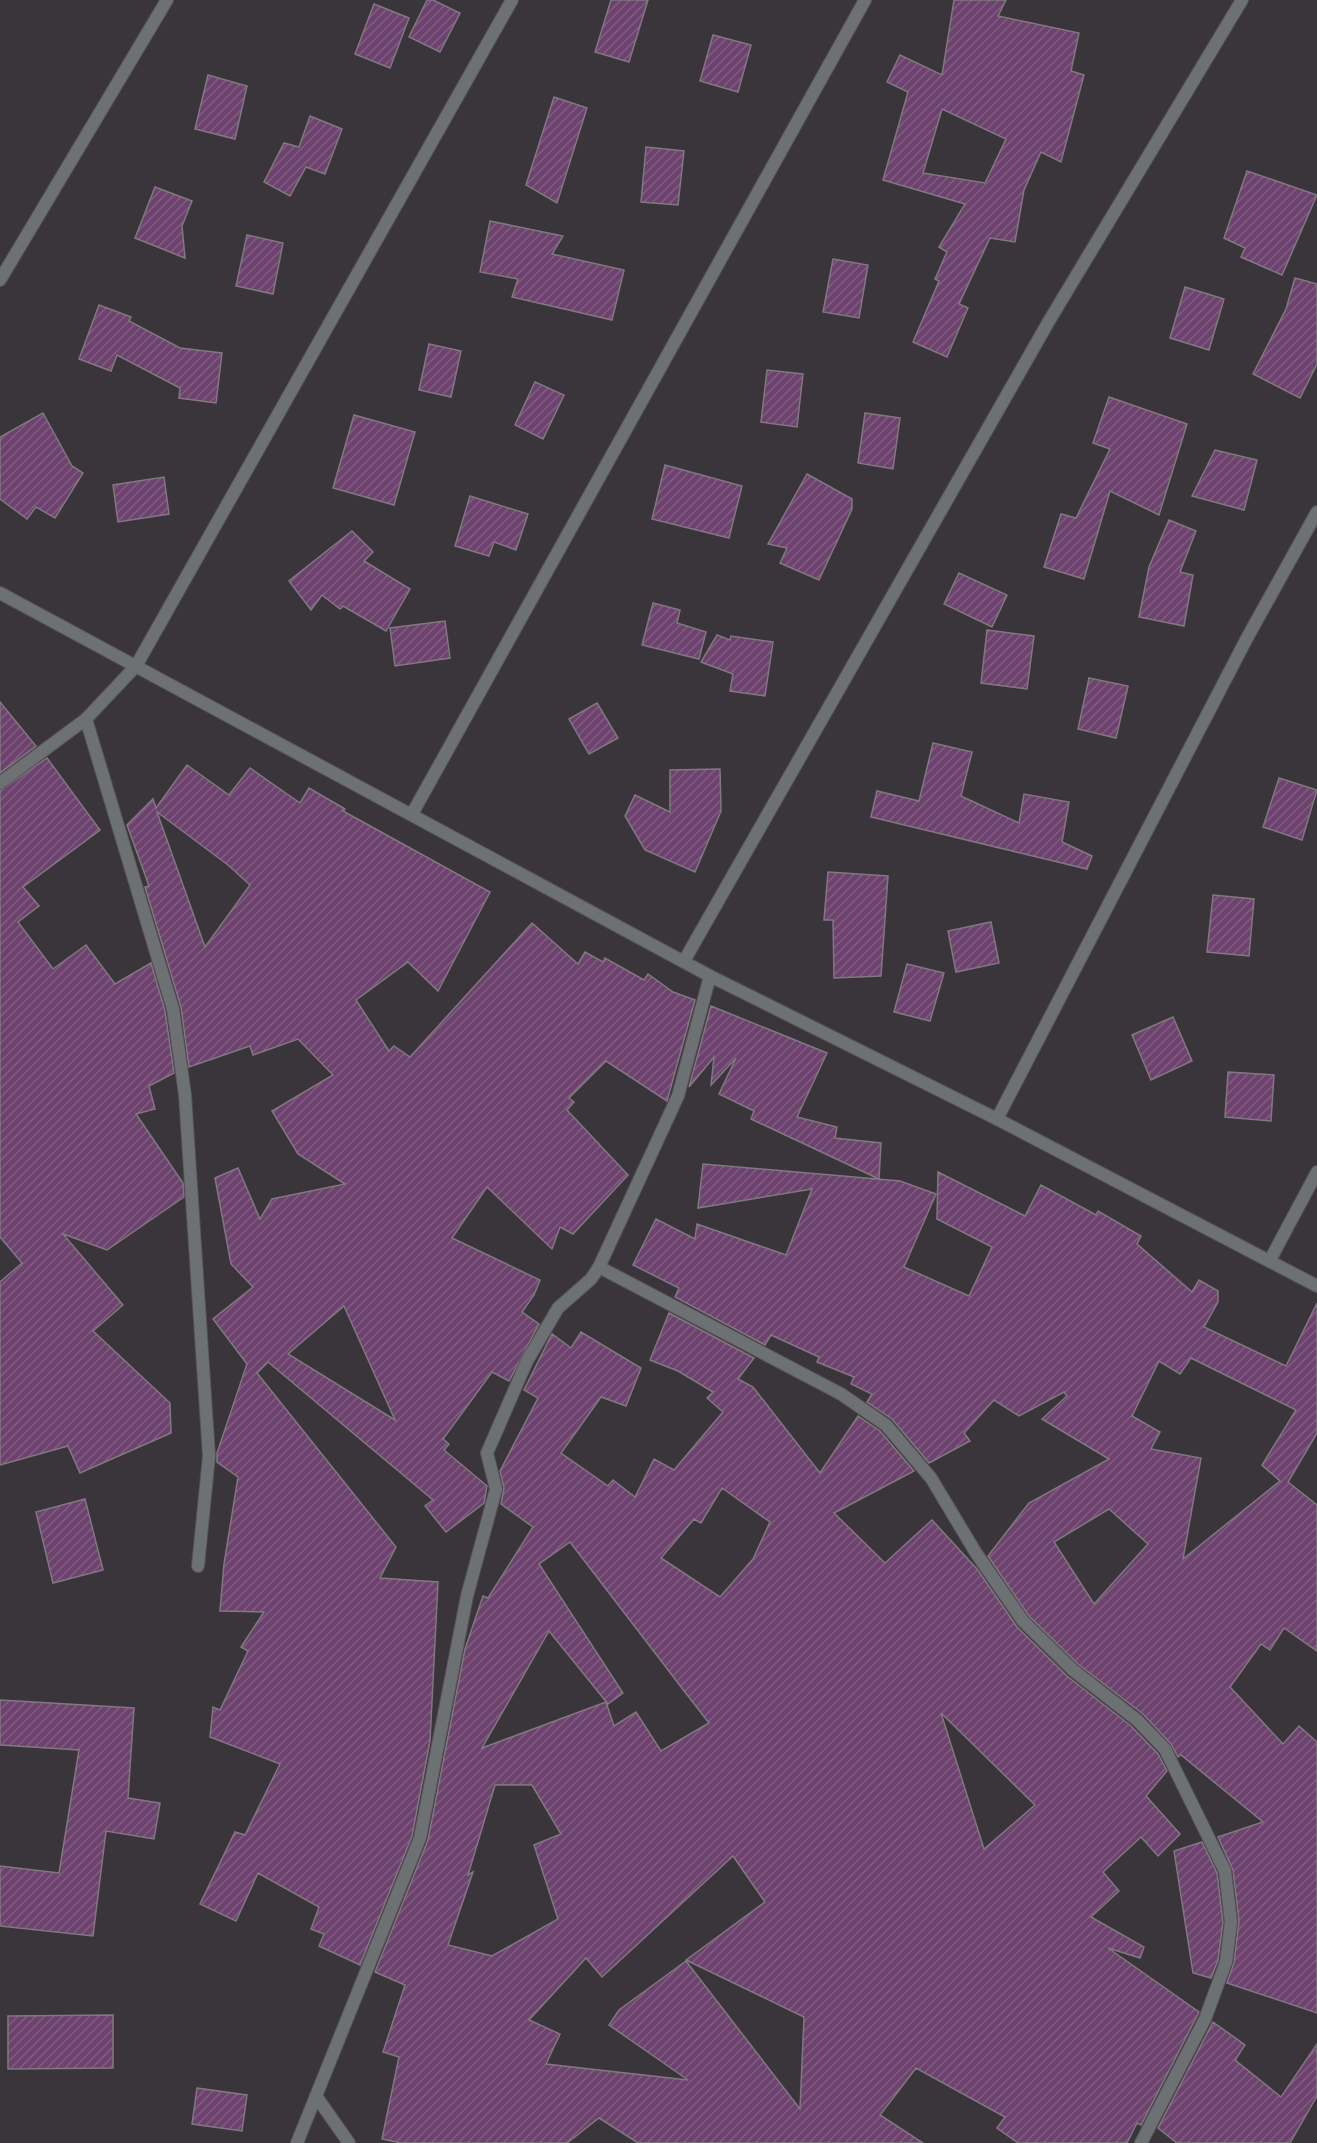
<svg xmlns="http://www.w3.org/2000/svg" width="1317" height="2143" font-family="'Alegreya Sans',sans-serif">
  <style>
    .building { fill: url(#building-hatch); stroke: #80797f; stroke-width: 1.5; fill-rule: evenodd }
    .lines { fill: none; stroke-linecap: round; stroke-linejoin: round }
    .minor-casing { stroke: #575257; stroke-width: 14 }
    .minor { stroke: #6e7173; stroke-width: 12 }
  </style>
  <defs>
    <pattern id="building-hatch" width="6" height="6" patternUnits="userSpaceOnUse" patternTransform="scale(1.5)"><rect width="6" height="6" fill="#6d426e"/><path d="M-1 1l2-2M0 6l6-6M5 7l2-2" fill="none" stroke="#815d82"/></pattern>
  </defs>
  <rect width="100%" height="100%" fill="#3a353a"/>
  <!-- building -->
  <g class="building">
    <polygon points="427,0 433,0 460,13 440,52 409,37"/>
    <polygon points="611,0 648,0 629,62 595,52"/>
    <path d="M954 0H1006L998 16 1079 33 1071 71 1084 75 1061 162 1041 152 1024 190 1015 242 990 238 959 304 968 308 947 357 913 342 939 281 935 279 947 252 939 247 965 204 883 180 908 92 887 82 900 55 942 75ZM942 109 1006 139 985 183 923 173Z"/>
    <polygon points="374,4 409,18 390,68 355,54"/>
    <polygon points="713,35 751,45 738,92 700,81"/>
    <polygon points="208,75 247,86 235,139 195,129"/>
    <polygon points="554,97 587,108 557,203 526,185"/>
    <polygon points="310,116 342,129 325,174 306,167 290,196 264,182 284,143 299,147"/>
    <polygon points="646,147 684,151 678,205 641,202"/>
    <polygon points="1247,171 1317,195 1282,275 1241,257 1245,248 1224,238"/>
    <polygon points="155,187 192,201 182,226 185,258 135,238"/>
    <polygon points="490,221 563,236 552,254 624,270 612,320 512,297 518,279 480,272"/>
    <polygon points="247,235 283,243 273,294 236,286"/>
    <polygon points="833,259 868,265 859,318 823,312"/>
    <polygon points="1295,278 1317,284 1317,364 1300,398 1253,374 1286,309"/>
    <polygon points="1185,287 1224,299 1209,350 1170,338"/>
    <polygon points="99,305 131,317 129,321 180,348 222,353 216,403 179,398 180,388 117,355 111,371 79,359"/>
    <polygon points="429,344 461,351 451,397 419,390"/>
    <polygon points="767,370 803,374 797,427 761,422"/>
    <polygon points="535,382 564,395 543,439 515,425"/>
    <polygon points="1109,397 1187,424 1159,515 1110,491 1084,579 1044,567 1061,514 1076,518 1110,449 1093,443"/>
    <polygon points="43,413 72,466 83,473 55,518 36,507 27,519 0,499 0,437"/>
    <polygon points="865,413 900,418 893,469 858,463"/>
    <polygon points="354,415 415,432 394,505 333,488"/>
    <polygon points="1215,450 1257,460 1244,510 1192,496"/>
    <polygon points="665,465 742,486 729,538 652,519"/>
    <polygon points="807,474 852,499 852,509 819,580 780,563 787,548 768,544"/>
    <polygon points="164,477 169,514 118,522 113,485"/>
    <polygon points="470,496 528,514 516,550 494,542 489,556 455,546"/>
    <polygon points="1169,520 1196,531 1180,572 1193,575 1184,626 1139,617 1149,567"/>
    <polygon points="352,531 373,552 364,561 410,589 386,631 343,606 340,609 322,595 311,610 289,581"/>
    <polygon points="959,573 1007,595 992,627 944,604"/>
    <polygon points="653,603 680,610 677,623 706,632 699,659 642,645"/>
    <polygon points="445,621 450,658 395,666 390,628"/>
    <polygon points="987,630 1034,636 1027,689 981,683"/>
    <polygon points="717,635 730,640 731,636 773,642 765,696 730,691 733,674 701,662"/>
    <polygon points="1089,678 1128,686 1116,738 1078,729"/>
    <polygon points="0,702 36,746 0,773"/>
    <polygon points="597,703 618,738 589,754 569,719"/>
    <polygon points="933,743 972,752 961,796 1019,823 1024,794 1069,802 1062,842 1092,856 1087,869 871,817 877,791 919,801"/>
    <polygon points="47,758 100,830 23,887 39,906 18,922 53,969 86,945 115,984 151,963 165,1011 174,1073 149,1086 155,1109 136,1114 183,1183 184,1197 107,1250 63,1234 123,1305 93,1331 170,1403 171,1433 80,1473 68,1446 0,1465 0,1282 22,1263 0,1237 0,791"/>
    <path d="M187 765 229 795 250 768 300 803 309 788 345 809 343 811 490 892 438 991 408 962 356 1000 389 1051 394 1046 410 1057 532 923 578 964 585 952 603 962 605 958 644 980 648 974 673 992 695 1000 667 1101 606 1061 569 1098 574 1102 567 1110 628 1175 573 1234 560 1227 552 1249 487 1187 452 1238 540 1280 534 1295 522 1312 539 1324 509 1381 492 1372 443 1439 449 1444 444 1450 487 1486 484 1503 446 1532 425 1506 433 1500 268 1362 257 1373 396 1547 380 1578 438 1582 430 1741 412 1836 360 1965 319 1946 324 1934 311 1929 319 1907 258 1873 236 1921 200 1904 235 1832 245 1835 280 1764 210 1737 213 1707 220 1710 248 1651 241 1647 264 1612 220 1611 224 1564 238 1477 217 1462V1453L247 1364 213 1319 253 1287 231 1264 215 1178 238 1168 260 1219 272 1199 345 1184 298 1154 272 1111 333 1075 298 1039 253 1055 250 1046 189 1067 181 1007 145 887 149 886 127 825 153 799 156 808ZM157 812 228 865 250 885 205 947ZM344 1306 395 1420 288 1354Z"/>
    <polygon points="720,769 721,811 695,872 645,850 625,816 635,795 670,812 670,770"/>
    <polygon points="1279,778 1317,790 1302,840 1263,827"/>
    <polygon points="828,872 888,876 881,976 834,978 833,920 824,920"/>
    <polygon points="1213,895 1254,899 1249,956 1207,952"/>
    <polygon points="991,922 999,963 956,972 948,931"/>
    <polygon points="907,964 944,973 930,1021 894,1012"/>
    <polygon points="711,1006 827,1053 797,1117 837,1127 835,1138 881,1143 879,1179 751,1119 754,1111 719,1094 736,1058 711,1085 714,1057 689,1087"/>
    <polygon points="1173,1017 1192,1061 1151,1080 1132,1035"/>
    <polygon points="1228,1072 1274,1075 1271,1121 1225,1117"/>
    <path d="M703 1164 900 1181 936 1194 904 1267 969 1296 992 1247 937 1219 938 1172 1025 1216 1041 1185 1096 1215 1098 1211 1141 1236 1137 1244 1192 1292 1199 1280 1218 1291V1302L1204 1327 1286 1366 1317 1303V1433L1288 1482 1317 1505V1651L1284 1628 1270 1650 1261 1644 1230 1687 1283 1744 1299 1726 1317 1742V2013L1227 1983 1234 1963 1239 1921 1233 1870 1218 1837 1263 1822 1181 1755 1178 1757 1171 1744 1143 1714 1078 1664 1029 1616 988 1556 1029 1503 1109 1459 1042 1419 1067 1396 1064 1392 1019 1416 994 1400 964 1433 970 1441 929 1463 892 1419 867 1402 872 1394 851 1384 854 1377 817 1362 819 1357 771 1335 765 1345 675 1297 679 1288 633 1265 656 1219 695 1239 697 1224 786 1255 812 1189 698 1208ZM1191 1358 1296 1410 1262 1465 1280 1481 1183 1559 1201 1458 1151 1449 1160 1432 1132 1416 1159 1361 1180 1374ZM1109 1509 1148 1544 1094 1604 1054 1542Z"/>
    <path d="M669 1313 754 1358 738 1379 753 1387 820 1473 858 1416 880 1431 914 1471 834 1513 885 1563 932 1520 977 1569 1017 1627 1067 1676 1131 1726 1158 1754 1167 1771 1146 1796 1180 1834 1158 1856 1141 1837 1103 1872 1119 1891 1091 1917 1144 1947 1140 1958 1108 1948 1199 2012 1141 2125 1137 2123 1127 2143H1018L997 2128 1005 2117 916 2068 880 2115 923 2143H638L599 2118 567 2143H401L382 2139 399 2057 383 2052 405 1985 375 1972 428 1840 465 1649 483 1596 488 1598 533 1527 501 1504 504 1488 500 1471 538 1398 524 1390 552 1334 571 1348 581 1332 641 1368 626 1406 601 1397 561 1453 608 1486 613 1480 635 1497 654 1459 674 1470 723 1412 707 1398 713 1392 678 1371 650 1360ZM722 1488 770 1522 753 1559 720 1597 661 1558 694 1519 701 1523ZM570 1542 688 1696 709 1723 661 1751 636 1712 614 1726 606 1702 482 1748 549 1631 608 1704 623 1693 539 1564ZM941 1713 1035 1805 984 1849ZM495 1785H532L561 1834 534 1845 558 1919 492 1956 448 1945 473 1872 468 1875ZM733 1856 765 1902 686 1960 804 2017 800 2109 686 1961 619 2010 609 2025 688 2080 546 2064 560 2034 529 2020 586 1958 602 1977Z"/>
    <polygon points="85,1499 103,1570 53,1583 36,1512"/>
    <polygon points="0,1700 134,1708 128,1798 160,1803 154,1839 106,1831 93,1936 0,1926 0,1866 59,1873 79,1750 0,1745"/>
    <polygon points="1202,1842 1217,1873 1223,1922 1218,1960 1211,1978 1193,1973 1174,1851"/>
    <polygon points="113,2015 113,2068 8,2069 8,2016"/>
    <polygon points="1213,2022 1245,2045 1235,2060 1281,2097 1317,2044 1317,2096 1290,2143 1177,2143 1158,2128"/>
    <polygon points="197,2088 247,2095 242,2131 192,2124"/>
  </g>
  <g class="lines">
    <defs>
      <g id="minor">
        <polyline points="0,280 167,0"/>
        <polyline points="0,593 710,976 997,1119 1317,1286"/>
        <polyline points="86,719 173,1009 185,1095 209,1456 198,1566"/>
        <polyline points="0,783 86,719 136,666 512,0"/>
        <polyline points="412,814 865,0"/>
        <polyline points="684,961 1049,321 1242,0"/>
        <polyline points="997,1119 1247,638 1317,512"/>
        <polyline points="1270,1260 1317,1172"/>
        <polyline points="599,1267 678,1096 710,976"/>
        <polyline points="316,2096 349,2143"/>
        <polyline points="297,2143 420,1838 467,1596 496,1489 487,1453 527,1361 558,1308 591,1279 599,1267 841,1394 886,1425 931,1478 976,1553 1023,1621 1073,1670 1137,1720 1165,1749 1225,1871 1231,1922 1226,1962 1205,2019 1141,2143"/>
      </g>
    </defs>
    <!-- minor casing -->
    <use href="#minor" class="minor-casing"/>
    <!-- minor -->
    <use href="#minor" class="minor"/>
  </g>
</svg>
